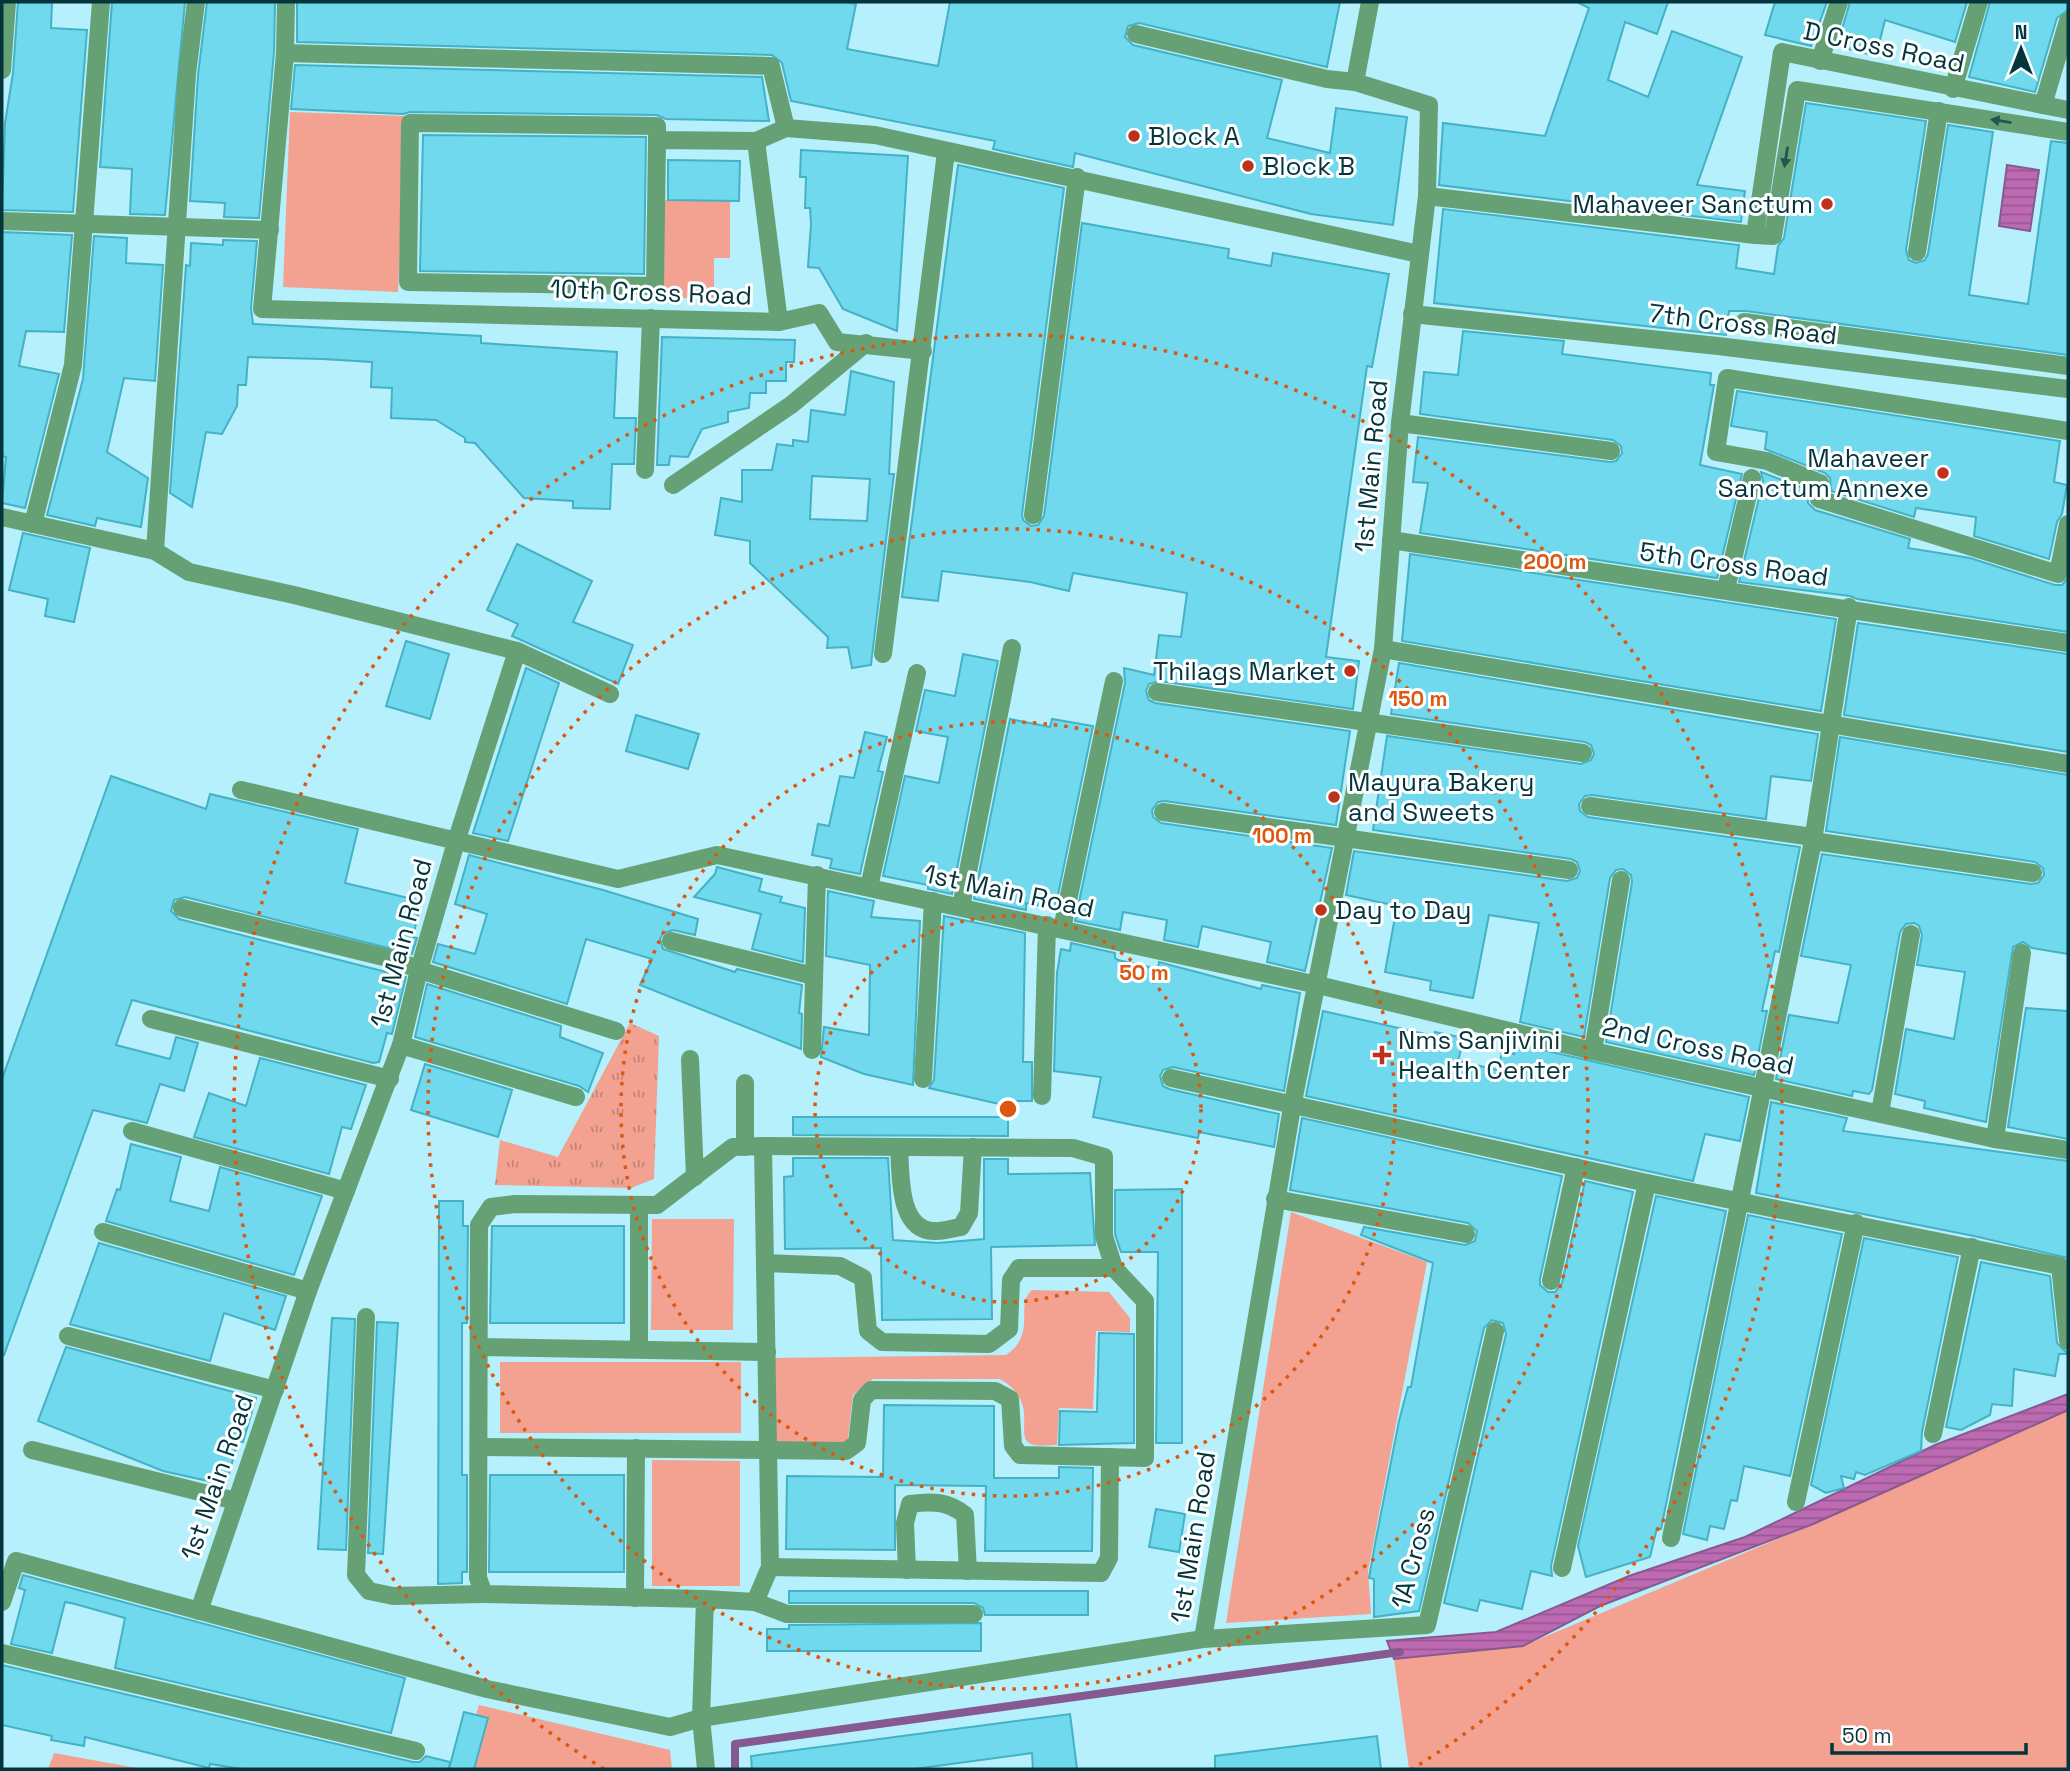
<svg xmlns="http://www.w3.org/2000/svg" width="2070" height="1771" font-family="'Space Grotesk',sans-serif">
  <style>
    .green { fill: #f3a191 }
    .park { fill: url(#park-tufts) }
    .water { fill: url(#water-rules); stroke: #865a90; stroke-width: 2 }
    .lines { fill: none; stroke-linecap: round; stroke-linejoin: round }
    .stream { stroke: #865a90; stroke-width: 8 }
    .building { fill: #70d9ed; stroke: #45b1c4; stroke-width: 2; fill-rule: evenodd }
    .minor { stroke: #66a175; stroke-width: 18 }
    .oneway { fill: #21554e }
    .ring { fill: none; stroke: #dd570e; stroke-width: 3.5; stroke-dasharray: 3.5 7 }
    .poi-dot { fill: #be311d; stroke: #fff; stroke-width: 2.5 }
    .labels { text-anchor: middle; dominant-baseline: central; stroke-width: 6; stroke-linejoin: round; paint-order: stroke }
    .street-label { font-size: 26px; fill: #04353d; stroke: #fff }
    .poi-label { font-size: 26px; fill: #04353d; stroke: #fff; text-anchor: start }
    .centre { fill: #dd570e; stroke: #fff; stroke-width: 3.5 }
    .ring-label { font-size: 21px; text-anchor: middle; font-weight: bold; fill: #dd570e; stroke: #fff; stroke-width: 6; stroke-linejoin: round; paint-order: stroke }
  </style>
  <defs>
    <pattern id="park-tufts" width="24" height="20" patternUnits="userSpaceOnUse" patternTransform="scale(1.75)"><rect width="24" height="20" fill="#f3a191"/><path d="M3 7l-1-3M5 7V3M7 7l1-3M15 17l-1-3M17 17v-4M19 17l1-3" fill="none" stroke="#c38478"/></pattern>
    <pattern id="water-rules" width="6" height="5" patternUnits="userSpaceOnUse" patternTransform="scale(1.75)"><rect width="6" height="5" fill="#bd6ab3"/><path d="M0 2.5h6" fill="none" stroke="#975893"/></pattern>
  </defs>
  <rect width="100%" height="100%" fill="#b6f0fc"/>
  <!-- green -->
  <g class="green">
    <polygon points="290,112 405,116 398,292 283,287"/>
    <polygon points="663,200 730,201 730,258 714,258 714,298 662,298"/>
    <polygon points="1291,1212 1427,1262 1368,1571 1371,1614 1226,1623"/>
    <polygon points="652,1219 734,1219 733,1330 651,1330"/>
    <path d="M1032 1290 1109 1292 1130 1318V1332L1096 1331 1093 1409 1059 1408 1057 1445C1049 1445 1035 1447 1029 1443 1015 1433 1040 1402 1000 1379H873L853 1395 848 1438 844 1443 773 1444 772 1358 1006 1355C1038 1334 1014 1304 1032 1290Z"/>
    <rect x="500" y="1362" width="241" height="71"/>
    <polygon points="2067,1410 2068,1769 1409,1769 1394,1659 1523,1646 1813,1524"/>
    <polygon points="652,1460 740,1461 740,1586 652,1586"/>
    <polygon points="479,1705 670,1750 672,1769 460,1769"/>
    <polygon points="54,1753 142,1769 48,1769"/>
  </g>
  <!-- park -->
  <polygon class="park" points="630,1023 659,1036 654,1179 631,1188 495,1185 500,1140 558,1157"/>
  <!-- water -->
  <g class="water">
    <polygon points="2007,165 2039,170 2030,231 1999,226"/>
    <polygon points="2068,1394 2068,1410 1813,1524 1600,1606 1523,1646 1394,1659 1387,1641 1496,1632 1629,1576 1745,1537 1935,1445"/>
  </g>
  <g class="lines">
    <!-- stream -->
    <polyline class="stream" points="735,1769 735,1744 1400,1652"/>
  </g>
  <!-- building -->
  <g class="building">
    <polygon points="18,2 52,2 51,28 87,30 73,212 2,210 5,123 13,73"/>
    <polygon points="112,2 185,2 165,215 130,214 132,169 100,167"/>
    <polygon points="207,2 275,2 274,52 259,218 224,217 225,203 190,201 198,75"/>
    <polygon points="297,2 844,2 856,4 847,49 938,66 950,2 1340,2 1327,67 1139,23 1128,26 1125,37 1133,45 1282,80 1267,138 1330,153 1336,108 1407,117 1393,225 1311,214 1075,153 1073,167 993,149 995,141 791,101 782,63 772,55 297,42"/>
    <polygon points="1577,2 1668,2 1657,34 1625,22 1608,80 1648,97 1672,31 1742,57 1697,185 1745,191 1741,222 1439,185 1443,123 1545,136 1589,8"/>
    <polygon points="1775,2 1827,2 1811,46 1765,35"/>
    <polygon points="1850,2 1967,2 1955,42 1885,20 1876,56 1837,46"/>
    <polygon points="1990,2 2068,2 2068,10 2057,18 2035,92 1969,77"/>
    <polygon points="295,65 762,77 769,121 666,119 657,115 410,112 403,114 291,109"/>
    <polygon points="1806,103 1926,121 1906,250 1909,260 1916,263 1925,260 1928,254 1948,125 1993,132 1969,295 2028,304 2051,141 2068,143 2068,355 1746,311 1729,311 1726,335 1434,303 1443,209 1739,245 1736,268 1774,274 1778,246 1784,238"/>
    <polygon points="423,135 646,137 644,274 420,271"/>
    <polygon points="801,150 908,156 897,331 843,309 819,268 808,267 811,224 810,208 805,208 806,177 800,177"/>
    <polygon points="668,160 740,161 739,201 668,200"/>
    <polygon points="958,165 1064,188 1022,514 1023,520 1031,526 1038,525 1044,516 1082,223 1229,249 1228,258 1271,266 1273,253 1389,274 1372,367 1367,366 1326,657 1359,661 1353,709 1159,681 1149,684 1146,691 1149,700 1155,703 1350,731 1336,825 1165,801 1158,802 1152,810 1153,817 1161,823 1332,848 1305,971 1267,962 1271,942 1202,926 1198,947 1164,940 1167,920 1123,912 1120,930 1075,921 1125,683 1124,668 1154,675 1159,635 1181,637 1187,593 1073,573 1069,591 1030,582 942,571 938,601 902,597"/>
    <polygon points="2,232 72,235 64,332 26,331 19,366 59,374 25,508 2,503 6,457 2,456"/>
    <polygon points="94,236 127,238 126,263 163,265 155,381 124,378 107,452 148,478 141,527 97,518 95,526 47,515 83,379"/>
    <polygon points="223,240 257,241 251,308 253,324 481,336 481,343 617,352 614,418 636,418 634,464 612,464 610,509 573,508 573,501 524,498 475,443 465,442 465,438 436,420 391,418 392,388 371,387 372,362 322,359 248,357 246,385 238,385 237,406 222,434 206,432 192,507 170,493 186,265 190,266 191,243 223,245"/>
    <polygon points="1463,331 1564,341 1562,354 1711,373 1710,385 1714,385 1700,465 1742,474 1717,578 1420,533 1428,483 1413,482 1418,437 1610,462 1616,461 1622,453 1621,446 1613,440 1420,414 1424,372 1458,375"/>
    <polygon points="662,337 795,340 794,362 786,362 786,381 766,381 766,393 750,393 749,408 728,412 728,422 702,429 688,457 670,456 669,465 657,465"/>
    <path d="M851 371 894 382 889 474H894L872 656 871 665 852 668 848 647 827 648 828 637 750 563V541L715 535 721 498 742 502V470H772L777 444 793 446V440L808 442 811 410 845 415ZM812 476 870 479 867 521 810 519Z"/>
    <polygon points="1737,391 2060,441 2054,482 2067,485 2062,514 2057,522 2049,559 1974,536 1976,517 1916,508 1914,517 1831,491 1830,478 1825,473 1765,449 1767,432 1731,426"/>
    <polygon points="1761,472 1808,490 1808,503 1815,510 1910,539 1908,548 1970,558 2055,585 2062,585 2068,578 2068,632 1857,599 1850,596 1739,582 1763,481"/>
    <polygon points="23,533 90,548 74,622 45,616 48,599 9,590"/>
    <polygon points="517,544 592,581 573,622 633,645 618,684 512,636 518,624 487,610"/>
    <polygon points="1410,554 1836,619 1821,711 1402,641"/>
    <polygon points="1858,623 2068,654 2068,752 1844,715"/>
    <polygon points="406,641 449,654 430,719 386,706"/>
    <polygon points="963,654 998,661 952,894 928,889 928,885 883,876 905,776 939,783 948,737 916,731 925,690 955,696"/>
    <polygon points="1399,663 1818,734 1811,781 1771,776 1766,819 1592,795 1585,796 1579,804 1580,811 1588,817 1800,847 1779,952 1775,951 1762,1011 1767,1011 1754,1075 1606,1042 1632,882 1631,875 1623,869 1616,870 1610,878 1584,1037 1520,1022 1539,923 1489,915 1473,998 1430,990 1431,981 1385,972 1397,906 1346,895 1354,851 1567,881 1577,878 1580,871 1577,862 1571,859 1373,830 1387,736 1581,764 1591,760 1594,754 1591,745 1585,742 1391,714"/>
    <polygon points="526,668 559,683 508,841 473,833"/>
    <polygon points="636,715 699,734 688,769 626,751"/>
    <polygon points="1010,719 1050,727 1052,719 1093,726 1055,909 1026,903 1026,910 974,899"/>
    <polygon points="865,732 887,737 878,771 883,772 860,874 830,868 832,859 812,855 818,824 829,826 840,776 854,778"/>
    <polygon points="1840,737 2068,775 2068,954 2032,948 2023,942 2013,947 1986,1122 1924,1108 1925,1101 1895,1094 1906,1029 1954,1039 1965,972 1917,965 1922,935 1919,926 1914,923 1906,924 1900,932 1872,1090 1869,1094 1853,1091 1852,1096 1776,1079 1789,1015 1838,1023 1851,965 1801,956 1822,854 2031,884 2038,883 2044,875 2043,868 2035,862 1826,831"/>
    <polygon points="111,776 206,809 210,794 358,829 345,883 421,901 413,937 417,938 412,954 185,897 174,900 171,911 179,919 406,977 392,1034 387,1033 379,1062 373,1063 132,1000 116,1045 170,1059 176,1037 198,1043 184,1091 160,1084 147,1123 93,1110 4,1355 2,1354 2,1079"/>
    <polygon points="469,855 603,890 698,919 695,935 673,930 663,933 660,939 663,949 735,972 737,969 802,985 799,1013 802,1014 801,1049 640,985 652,959 586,939 567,1004 433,962 438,944 475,954 487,914 455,904"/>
    <polygon points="717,867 762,879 759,891 782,897 780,902 805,908 803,962 752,949 761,914 694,897 715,874"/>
    <polygon points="828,891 874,901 871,917 920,921 913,1085 864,1074 821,1057 824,1027 869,1035 870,965 826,956"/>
    <polygon points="944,916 1025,933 1023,1062 1032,1062 1032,1101 1008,1101 1008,1106 929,1088 934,1080"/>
    <polygon points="1071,943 1115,953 1115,958 1118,960 1158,969 1159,962 1261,989 1262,985 1300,993 1284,1091 1173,1067 1163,1070 1160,1076 1163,1086 1169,1089 1279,1114 1274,1147 1199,1132 1198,1138 1093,1117 1101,1077 1054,1071 1057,973 1061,949 1070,951"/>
    <polygon points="427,984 561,1026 560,1037 603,1053 588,1092 579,1086 415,1037"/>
    <polygon points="2026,1008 2068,1011 2068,1139 2008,1127"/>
    <polygon points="1323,1011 1434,1036 1435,1032 1464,1038 1458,1061 1498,1070 1502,1052 1514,1054 1516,1044 1749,1097 1740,1141 1705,1134 1693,1181 1306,1096"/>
    <polygon points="260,1058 366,1085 351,1129 342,1127 329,1174 194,1137 209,1093 246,1106"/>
    <polygon points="425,1064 512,1090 498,1137 411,1110"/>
    <polygon points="1771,1102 1847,1118 1843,1131 2068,1161 2068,1258 1974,1236 1756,1193"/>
    <polygon points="793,1117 1008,1117 1008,1136 793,1135"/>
    <polygon points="1302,1118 1562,1176 1540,1279 1540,1285 1548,1292 1555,1292 1562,1283 1585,1181 1633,1192 1551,1566 1552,1576 1531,1571 1522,1609 1480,1600 1477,1611 1444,1603 1506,1334 1503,1323 1492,1320 1484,1328 1419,1611 1374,1617 1374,1579 1369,1578 1375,1544 1399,1421 1408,1387 1411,1387 1433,1263 1361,1235 1364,1227 1465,1245 1475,1241 1477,1231 1468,1223 1290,1190"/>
    <polygon points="131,1144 181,1157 170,1201 209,1211 220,1167 322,1196 294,1275 106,1221 117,1189 120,1190"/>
    <polygon points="793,1158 888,1158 893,1240 938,1243 984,1239 984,1159 1008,1159 1008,1174 1090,1173 1095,1245 991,1247 992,1319 882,1320 881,1248 785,1249 784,1177 793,1176"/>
    <polygon points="1182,1189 1182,1443 1156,1443 1158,1252 1121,1252 1115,1234 1115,1190"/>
    <polygon points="1656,1196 1726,1211 1661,1529 1657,1528 1650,1557 1586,1577 1578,1546"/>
    <polygon points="439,1201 463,1201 463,1226 468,1226 467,1323 462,1323 462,1475 467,1475 467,1572 462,1572 462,1583 438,1584"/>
    <polygon points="1748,1215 1842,1234 1790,1476 1744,1466 1737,1501 1731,1500 1724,1529 1710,1526 1707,1540 1683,1534"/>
    <polygon points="492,1226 624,1226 624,1323 490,1323"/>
    <polygon points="1864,1238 1958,1257 1922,1432 1921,1451 1865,1475 1856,1472 1854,1479 1841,1476 1844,1488 1826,1493 1811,1485"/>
    <polygon points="99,1243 286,1296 275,1330 224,1313 210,1361 73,1325 70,1324"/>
    <polygon points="1981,1262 2050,1276 2057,1343 2068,1354 2059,1354 2055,1376 2014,1369 2012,1406 1992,1404 1990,1415 1961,1430 1946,1427"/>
    <polygon points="332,1318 355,1319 346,1550 318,1549"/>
    <polygon points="377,1322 398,1323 383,1554 368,1553"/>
    <polygon points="1099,1333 1134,1334 1134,1443 1059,1445 1060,1411 1097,1412"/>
    <polygon points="66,1347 256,1398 243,1442 238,1441 226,1485 163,1471 38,1421"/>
    <polygon points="884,1405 994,1406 994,1478 1059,1478 1059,1467 1093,1468 1092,1551 985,1551 986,1486 895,1485 895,1550 786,1549 787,1476 883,1477"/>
    <polygon points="490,1475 624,1475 624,1572 489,1572"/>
    <polygon points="1156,1509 1185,1514 1179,1552 1149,1547"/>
    <polygon points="23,1575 405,1678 391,1733 115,1668 125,1618 75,1604 65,1602 52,1653 11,1644 25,1590 19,1588"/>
    <polygon points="789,1591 1088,1591 1088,1615 985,1615 983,1608 974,1603 789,1603"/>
    <polygon points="981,1623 981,1651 767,1651 767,1629 789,1629 789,1625"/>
    <polygon points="2,1665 413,1762 420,1762 426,1756 450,1762 449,1769 242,1769 210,1764 209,1768 85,1737 84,1746 51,1740 52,1736 2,1725"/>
    <polygon points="464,1712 488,1718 474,1769 449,1769"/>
    <polygon points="1070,1714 1077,1769 1033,1769 1032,1753 914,1769 752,1769 751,1756"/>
    <polygon points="1377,1736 1381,1769 1215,1769 1215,1756"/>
  </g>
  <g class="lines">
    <!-- minor -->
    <g class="minor">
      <polyline points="286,2 285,53 262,309 779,322 756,141 786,128 875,135 1419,254"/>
      <polyline points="1136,34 1327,79 1355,82"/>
      <polyline points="285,53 771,66 786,128"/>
      <polyline points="1820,61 1839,2"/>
      <polyline points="2,70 7,2"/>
      <polyline points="1953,89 1979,2"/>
      <polyline points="2043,105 2068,21"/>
      <polyline points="657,140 655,286 408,282 410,123 657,126 657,140 756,141"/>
      <polyline points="1427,196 1755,235 1782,52 2068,110"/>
      <polyline points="2,221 270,230"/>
      <polyline points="1755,235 1773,236 1797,90 2068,132"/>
      <polyline points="1917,252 1939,111"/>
      <polyline points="1412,314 1718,346 2068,389"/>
      <polyline points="779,322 819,313 837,342 923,351"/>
      <polyline points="1744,322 2068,366"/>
      <polyline points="1400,423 1611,451"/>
      <polyline points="2068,431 1727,378 1716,452 1767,461 1820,483 1819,499 2058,574 2068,524"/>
      <polyline points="645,470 651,318"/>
      <polyline points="673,485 791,405 866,343"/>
      <polyline points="1033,515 1077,177"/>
      <polyline points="2,517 155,551 189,572 294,595 517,651 456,842 419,970 401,1045 308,1291 199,1611"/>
      <polyline points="33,524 73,365 101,2"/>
      <polyline points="1391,540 2068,643"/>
      <polyline points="155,551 187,74 196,2"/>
      <polyline points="1726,589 1752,478"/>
      <polyline points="1383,649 2068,764"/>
      <polyline points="517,651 610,694"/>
      <polyline points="883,654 946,152"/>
      <polyline points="1157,692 1583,753"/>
      <polyline points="241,790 618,879 717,855 1318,985 1593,1051 1995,1139 2068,1150"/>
      <polyline points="1590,806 1813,837"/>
      <polyline points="1163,812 1569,870"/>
      <polyline points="1813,841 2033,873"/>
      <polyline points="869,887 917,673"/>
      <polyline points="961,907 1012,648"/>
      <polyline points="182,908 396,960 419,970 616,1031"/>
      <polyline points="1062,929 1114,681"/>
      <polyline points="671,941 814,976"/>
      <polyline points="151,1019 390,1079"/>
      <polyline points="401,1045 576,1097"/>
      <polyline points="812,1050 817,875"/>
      <polyline points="1593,1051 1621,880"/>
      <polyline points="690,1059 695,1177"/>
      <polyline points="1171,1078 1647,1183 2060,1266 2068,1341"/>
      <polyline points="923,1079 933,901"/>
      <polyline points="745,1083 745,1147"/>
      <polyline points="1042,1096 1047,925"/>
      <polyline points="1880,1113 1911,934"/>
      <polyline points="132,1131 346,1191"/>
      <polyline points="1995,1139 2022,953"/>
      <path d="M899 1147C901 1172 897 1230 934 1231 942 1232 953 1228 961 1227L969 1213 973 1147"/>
      <polyline points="1275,1199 1466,1234"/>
      <polyline points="639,1205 639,1349"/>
      <polyline points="103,1232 308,1291"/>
      <polyline points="765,1263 840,1266 863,1278 868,1331 882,1342 989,1344 1009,1329 1011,1280 1019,1268 1114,1268"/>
      <polyline points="1551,1281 1576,1167"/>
      <polyline points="366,1317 356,1575 369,1591 393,1596 484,1594"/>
      <polyline points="68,1336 275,1390"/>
      <polyline points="479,1347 767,1352"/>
      <polyline points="1933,1434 1972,1247"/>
      <polyline points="479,1447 846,1451 857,1443 862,1400 871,1390 995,1391 1010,1399 1013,1446 1020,1455 1145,1458 1145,1301 1114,1268 1104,1236 1104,1157 1073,1148 763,1146"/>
      <polyline points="32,1450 236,1501"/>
      <polyline points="1796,1502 1856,1223"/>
      <polyline points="1671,1538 1813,841 1849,607"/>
      <polyline points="770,1567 1101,1573 1109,1558 1110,1457"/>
      <polyline points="1562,1568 1647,1183"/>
      <path d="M907 1570 905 1523 910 1504C932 1501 948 1501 965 1515L968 1571"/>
      <polyline points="635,1598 636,1448"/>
      <polyline points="705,1599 484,1594 478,1578 479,1225 491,1207 515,1204 657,1205 733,1147 763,1146 770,1567 755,1602 705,1599 701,1718 706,1769"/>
      <polyline points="2,1602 16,1561 487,1689 670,1727 701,1718 1203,1639 1427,1625 1495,1331"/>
      <polyline points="755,1602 787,1614 974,1614"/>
      <polyline points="1203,1639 1292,1107 1383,649 1400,423 1427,196 1429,105 1355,82 1370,2"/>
      <polyline points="2,1653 416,1751"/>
    </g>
  </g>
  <!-- one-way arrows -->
  <defs><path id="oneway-solid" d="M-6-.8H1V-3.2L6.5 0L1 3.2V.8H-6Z" transform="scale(1.75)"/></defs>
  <g class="oneway">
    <use href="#oneway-solid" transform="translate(2001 121) rotate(-171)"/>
    <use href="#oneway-solid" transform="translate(1786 157) rotate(99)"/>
  </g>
  <!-- distance rings -->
  <g class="ring">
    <circle cx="1008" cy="1109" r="193"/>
    <circle cx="1008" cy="1109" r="387"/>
    <circle cx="1008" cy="1109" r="580"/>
    <path d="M604 1769A774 774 0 1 1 1412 1769"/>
  </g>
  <!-- markers -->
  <g class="poi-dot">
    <circle cx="1134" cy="136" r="7"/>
    <circle cx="1248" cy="166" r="7"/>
    <circle cx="1827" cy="204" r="7"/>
    <circle cx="1943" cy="473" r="7"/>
    <circle cx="1350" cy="671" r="7"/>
    <circle cx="1334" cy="797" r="7"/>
    <circle cx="1321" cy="910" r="7"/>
    <path d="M1378.5 1044.5h7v7h7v7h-7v7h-7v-7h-7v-7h7z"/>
  </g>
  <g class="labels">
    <!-- street labels -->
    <g class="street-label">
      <text transform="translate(1884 47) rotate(12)">D Cross Road</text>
      <text transform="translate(651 292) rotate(2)">10th Cross Road</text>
      <text transform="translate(1743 324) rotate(7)">7th Cross Road</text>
      <text transform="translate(1371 466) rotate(-85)">1st Main Road</text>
      <text transform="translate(1734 564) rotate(8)">5th Cross Road</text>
      <text transform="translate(1009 891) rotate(12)">1st Main Road</text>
      <text transform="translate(401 943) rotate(-75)">1st Main Road</text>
      <text transform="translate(1698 1046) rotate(12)">2nd Cross Road</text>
      <text transform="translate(217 1477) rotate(-71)">1st Main Road</text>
      <text transform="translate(1193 1537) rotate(-81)">1st Main Road</text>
      <text transform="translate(1413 1558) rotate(-75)">1A Cross</text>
    </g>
    <!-- poi labels -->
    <g class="poi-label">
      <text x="1148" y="136">Block A</text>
      <text x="1262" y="166">Block B</text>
      <text x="1813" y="204" text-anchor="end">Mahaveer Sanctum</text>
      <text x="1929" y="458" text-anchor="end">Mahaveer<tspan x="1929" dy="30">Sanctum Annexe</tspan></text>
      <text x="1336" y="671" text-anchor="end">Thilags Market</text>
      <text x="1348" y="782">Mayura Bakery<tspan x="1348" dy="30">and Sweets</tspan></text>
      <text x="1335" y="910">Day to Day</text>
      <text x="1398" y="1040">Nms Sanjivini<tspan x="1398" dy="30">Health Center</tspan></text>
    </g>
  </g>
  <circle cx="1008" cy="1109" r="10" class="centre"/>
  <g class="ring-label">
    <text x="1555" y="569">200 m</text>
    <text x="1418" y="706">150 m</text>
    <text x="1282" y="843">100 m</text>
    <text x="1144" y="980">50 m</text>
  </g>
  <!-- border -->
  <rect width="2070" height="1771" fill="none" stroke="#04353d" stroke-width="7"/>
  <!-- north arrow -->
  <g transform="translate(2021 49)" stroke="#ffffff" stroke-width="5" paint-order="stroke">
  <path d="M0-5L12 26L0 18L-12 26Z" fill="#04353d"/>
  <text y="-10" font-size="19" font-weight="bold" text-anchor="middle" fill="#04353d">N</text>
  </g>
  <!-- scale -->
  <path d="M1832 1743v10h194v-10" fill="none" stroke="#04353d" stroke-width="3.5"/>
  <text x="1842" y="1743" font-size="21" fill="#04353d" stroke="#ffffff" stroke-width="5" paint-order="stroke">50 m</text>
</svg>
